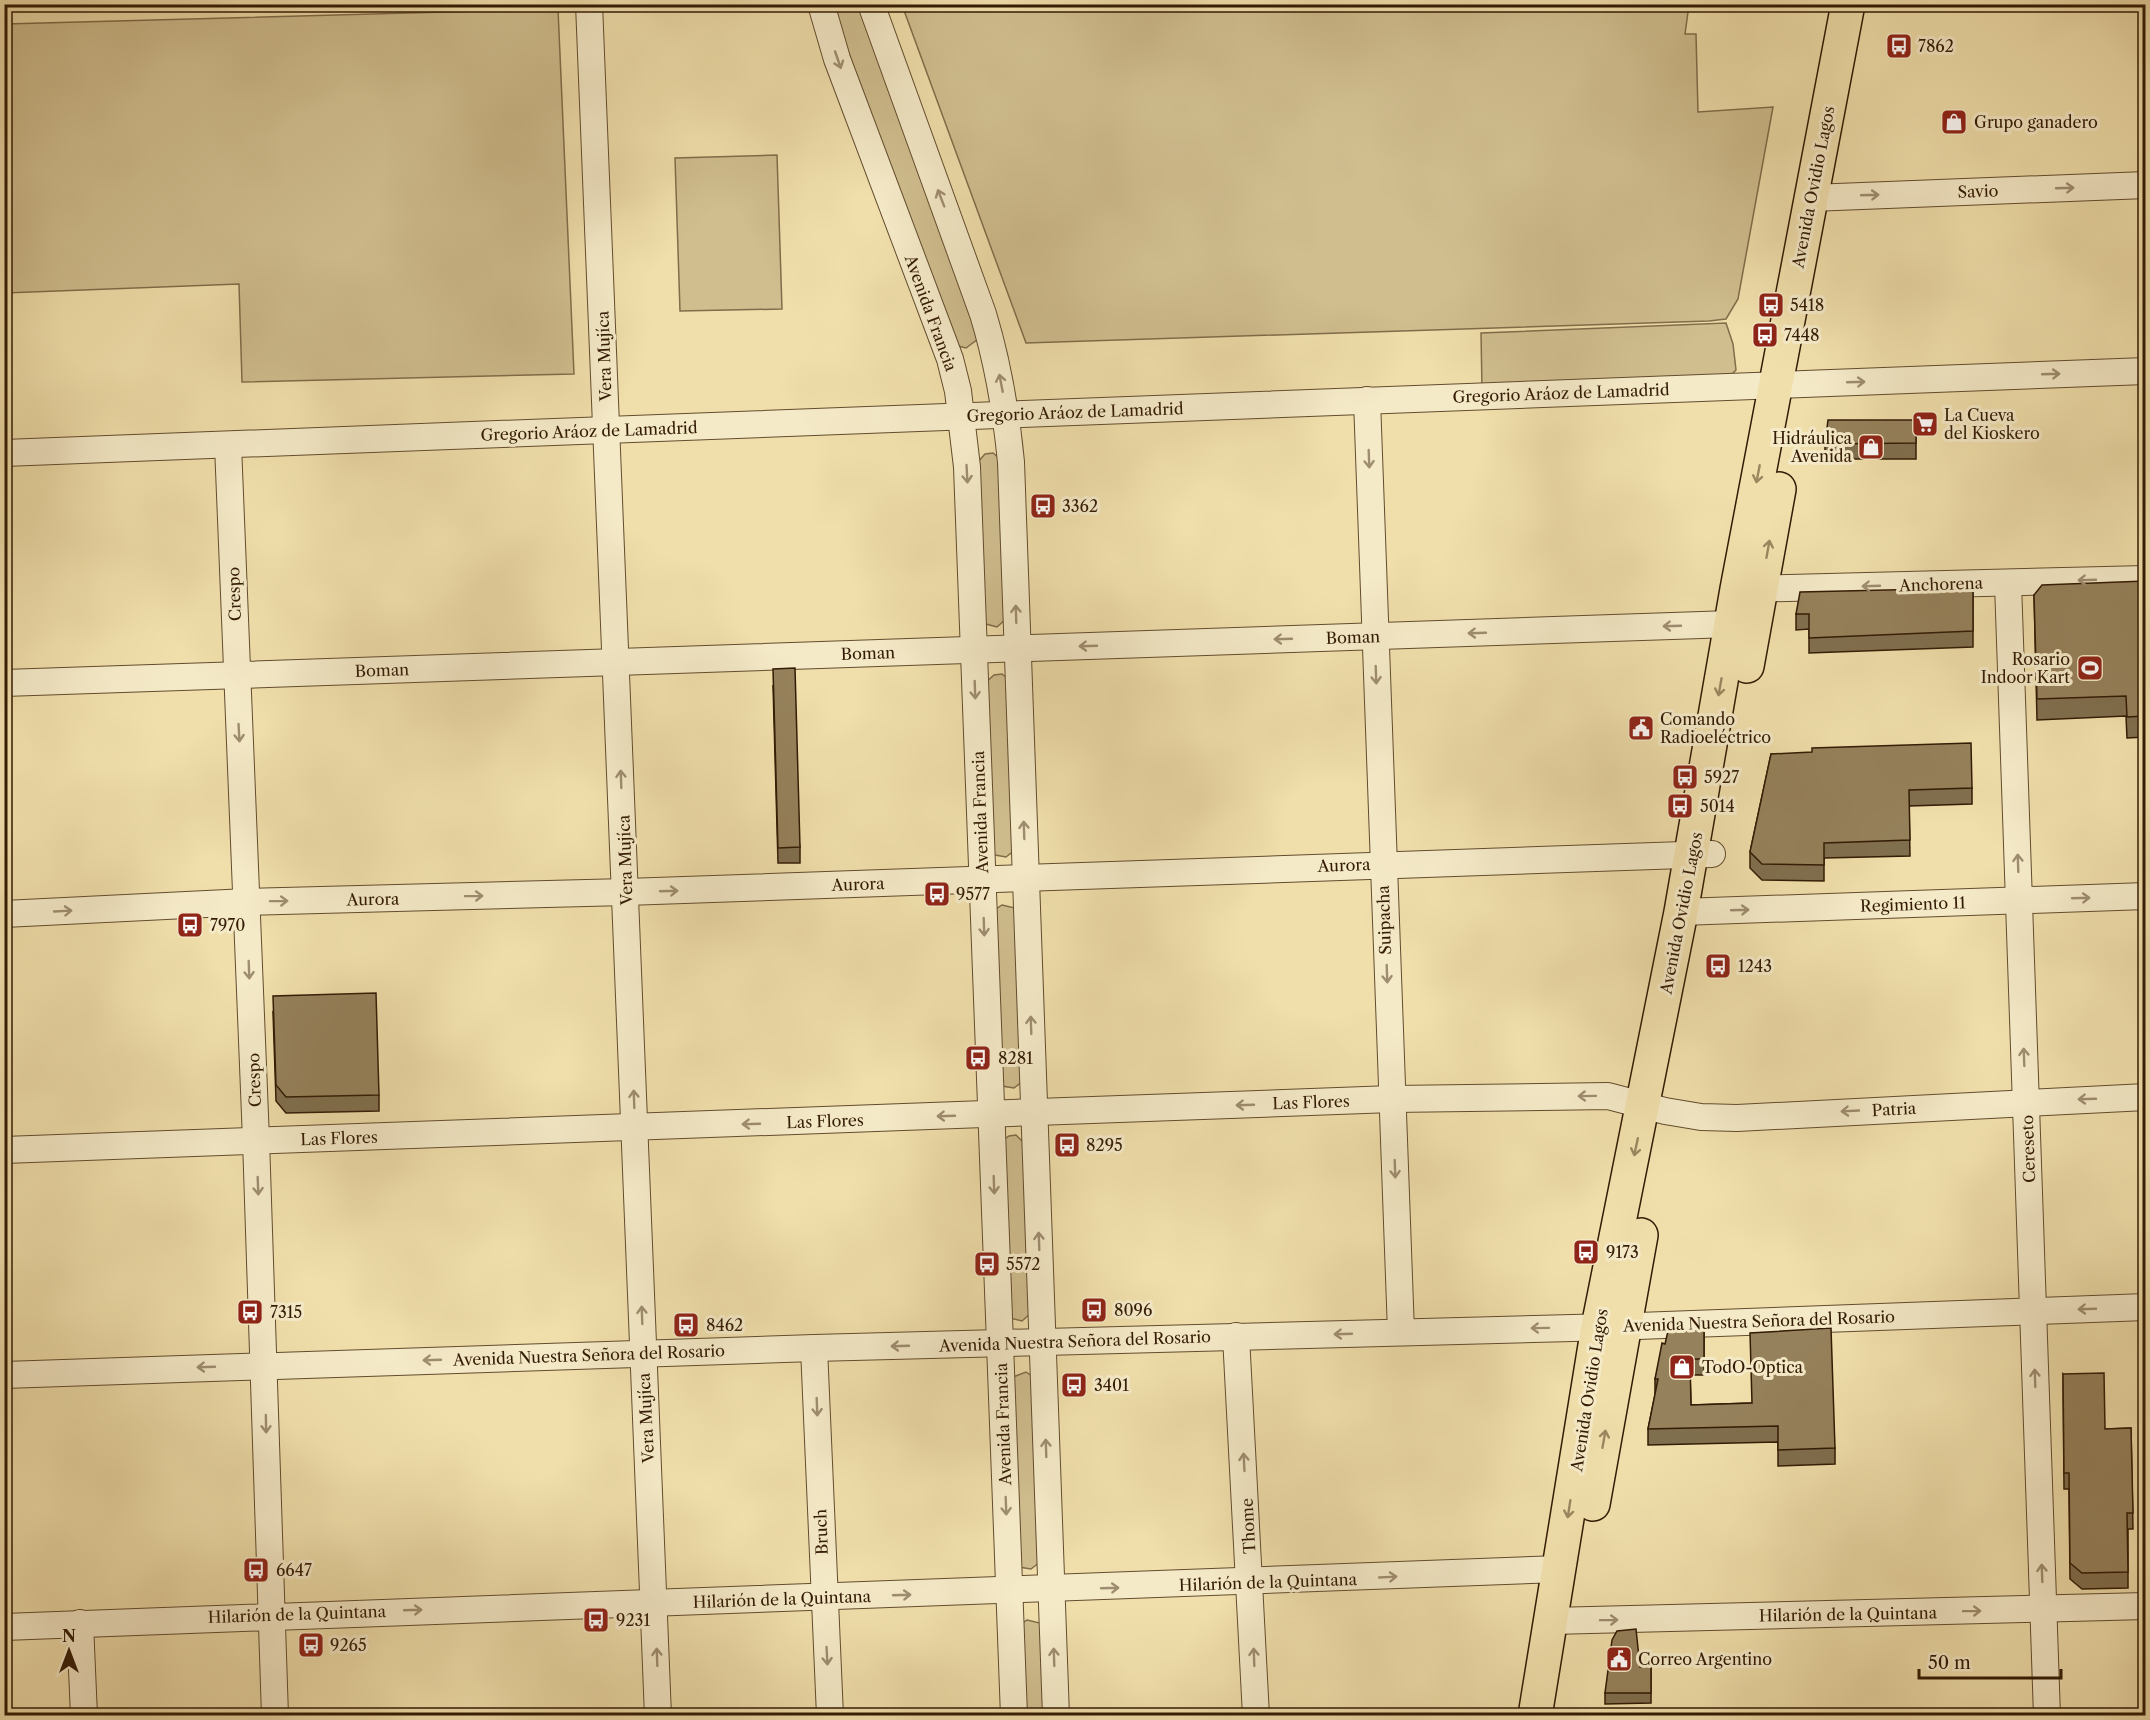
<svg xmlns="http://www.w3.org/2000/svg" width="2150" height="1720" font-family="'Libre Caslon Text',serif">
  <style>
    .green { fill: #d0be8f; stroke: #826c4a; stroke-width: 1.5 }
    .lines { fill: none; stroke-linecap: round; stroke-linejoin: round }
    .minor-casing { stroke: #624c2e; stroke-width: 28 }
    .major-casing { stroke: #331b05; stroke-width: 36 }
    .minor { stroke: #f5eac8; stroke-width: 26 }
    .major { stroke: #f0dfab; stroke-width: 33 }
    .wall { fill: #806f4e; stroke: #331b05; stroke-width: 1.5 }
    .building { fill: #95815b; stroke: #331b05; stroke-width: 1.5 }
    .oneway { stroke: #9e8d70 }
    .oneway2 { stroke: #9b8760 }
    .labels { text-anchor: middle; dominant-baseline: central; stroke-width: 6; stroke-linejoin: round; paint-order: stroke }
    .poi-label { font-size: 16px; fill: #331b05; stroke: #f5eac8; text-anchor: start }
    .street-label { font-size: 16px; fill: #331b05; stroke: #f5eac8 }
  </style>
  <rect width="100%" height="100%" fill="#f0dfab"/>
  <filter id="stains"><feTurbulence type="fractalNoise" baseFrequency=".00333" numOctaves="4"/><feColorMatrix values="0 0 0 0 .2 0 0 0 0 .09 0 0 0 0 .02 0 0 0 .5 -.17"/></filter>
  <radialGradient id="worn" r=".72"><stop offset=".6" stop-color="#630" stop-opacity="0"/><stop offset="1" stop-color="#630" stop-opacity=".3"/></radialGradient>
  <!-- green -->
  <g class="green">
    <polygon points="833,5 862,5 958,274 978,339 966,348 958,346 851,70"/>
    <polygon points="902,5 1689,5 1685,34 1696,34 1698,112 1773,107 1738,299 1726,319 1709,321 1026,343"/>
    <polygon points="558,9 574,374 242,382 239,284 5,293 5,24"/>
    <polygon points="777,155 782,309 680,311 675,158"/>
    <polygon points="1726,323 1733,344 1736,370 1727,379 1482,389 1481,333"/>
    <polygon points="993,453 998,457 1006,619 997,627 986,624 983,619 976,464 985,454"/>
    <polygon points="1002,674 1007,678 1015,850 1006,857 995,855 991,850 984,684 994,675"/>
    <polygon points="1002,905 1015,908 1023,1081 1014,1088 1002,1086 996,909"/>
    <polygon points="1016,1135 1026,1145 1031,1313 1022,1321 1010,1318 1003,1140 1009,1136"/>
    <polygon points="1026,1372 1032,1376 1040,1562 1031,1569 1019,1567 1013,1377"/>
    <polygon points="1027,1620 1040,1623 1047,1715 1020,1715 1021,1624"/>
  </g>
  <g class="lines">
    <defs>
      <g id="minor">
        <polyline points="589,4 658,1716"/>
        <polyline points="821,4 837,59 950,359 958,391 967,467 1014,1716"/>
        <path d="M871 4 983 314C998 363 1006 411 1011 462L1056 1716"/>
        <polyline points="1811,198 2146,185"/>
        <polyline points="1367,400 1401,1332"/>
        <polyline points="228,445 256,1140 275,1716"/>
        <polyline points="4,453 2146,371"/>
        <polyline points="2008,583 2047,1716"/>
        <polyline points="1744,589 2146,579"/>
        <polyline points="4,683 1731,624"/>
        <polyline points="1681,912 2146,896"/>
        <polyline points="4,914 247,902 626,892 1712,854"/>
        <polyline points="4,1150 1392,1099 1608,1096 1665,1111 1701,1117 1737,1118 2146,1097"/>
        <polyline points="1236,1336 1256,1716"/>
        <polyline points="814,1348 830,1716"/>
        <polyline points="4,1375 814,1348 1611,1327 2146,1307"/>
        <polyline points="1551,1621 2146,1606"/>
        <polyline points="80,1623 84,1716"/>
        <path d="M4 1627C523 1604 1042 1593 1560 1569"/>
      </g>
      <g id="major">
        <polyline points="1747,666 1779,489"/>
        <polyline points="1593,1504 1641,1235"/>
        <polyline points="1535,1716 1598,1327 1681,912 1737,589 1848,4"/>
      </g>
    </defs>
    <!-- minor casing -->
    <use href="#minor" class="minor-casing"/>
    <!-- major casing -->
    <use href="#major" class="major-casing"/>
    <!-- minor -->
    <use href="#minor" class="minor"/>
    <!-- major -->
    <use href="#major" class="major"/>
  </g>
  <!-- wall -->
  <g class="wall">
    <polygon points="1916,420 1916,459 1825,459 1825,444"/>
    <polygon points="2145,581 2145,737 2127,738 2126,716 2037,720 2034,595"/>
    <polygon points="1973,588 1973,647 1809,653 1809,629 1796,630 1796,614"/>
    <polygon points="773,685 800,847 800,863 778,863"/>
    <polygon points="1771,754 1972,788 1972,804 1909,806 1910,856 1824,858 1824,881 1762,880 1750,868 1750,852"/>
    <polygon points="273,1012 379,1095 379,1111 286,1113 276,1101"/>
    <polygon points="1704,1330 1704,1375 1690,1375 1691,1405 1752,1403 1835,1448 1835,1464 1778,1466 1778,1442 1648,1445 1648,1429 1655,1395 1655,1379 1665,1344"/>
    <polygon points="2063,1374 2105,1429 2131,1428 2133,1529 2128,1529 2128,1588 2082,1589 2070,1579 2069,1489 2064,1489"/>
    <polygon points="1640,1667 1651,1667 1651,1703 1605,1704 1605,1693"/>
  </g>
  <!-- building -->
  <g class="building">
    <polygon points="1828,420 1916,420 1916,443 1825,444"/>
    <polygon points="2145,581 2145,716 2127,717 2126,696 2037,699 2034,595 2042,585"/>
    <polygon points="1973,588 1973,631 1809,638 1809,614 1796,614 1800,592"/>
    <polygon points="795,668 800,847 778,848 773,669"/>
    <polygon points="1971,743 1972,788 1909,790 1910,840 1824,843 1824,865 1762,864 1750,852 1771,754 1812,752 1812,748"/>
    <polygon points="376,993 379,1095 286,1097 276,1085 273,996"/>
    <polygon points="1831,1328 1835,1448 1778,1450 1778,1426 1648,1429 1658,1379 1655,1379 1662,1343 1665,1344 1668,1331 1704,1330 1704,1359 1690,1359 1691,1405 1752,1403 1750,1333"/>
    <polygon points="2104,1373 2105,1429 2131,1428 2133,1513 2127,1513 2128,1572 2082,1573 2070,1563 2069,1473 2064,1473 2063,1374"/>
    <polygon points="1636,1629 1640,1667 1651,1667 1651,1693 1605,1693 1612,1640 1617,1631"/>
  </g>
  <!-- one-way arrows -->
  <defs><path id="oneway-shaft" d="M-6 0H5M1.5-3L5.5 0L1.5 3" fill="none" stroke-width="1.6" stroke-linecap="round" stroke-linejoin="round" transform="scale(1.5)"/></defs>
  <g class="oneway">
    <use href="#oneway-shaft" transform="translate(838 60) rotate(71)"/>
    <use href="#oneway-shaft" transform="translate(2065 188) rotate(-2)"/>
    <use href="#oneway-shaft" transform="translate(1870 195) rotate(-2)"/>
    <use href="#oneway-shaft" transform="translate(941 198) rotate(-111)"/>
    <use href="#oneway-shaft" transform="translate(2051 374) rotate(-2)"/>
    <use href="#oneway-shaft" transform="translate(1856 382) rotate(-2)"/>
    <use href="#oneway-shaft" transform="translate(1001 383) rotate(-101)"/>
    <use href="#oneway-shaft" transform="translate(1369 459) rotate(88)"/>
    <use href="#oneway-shaft" transform="translate(967 474) rotate(87)"/>
    <use href="#oneway-shaft" transform="translate(2087 580) rotate(178)"/>
    <use href="#oneway-shaft" transform="translate(1871 586) rotate(178)"/>
    <use href="#oneway-shaft" transform="translate(1016 614) rotate(-92)"/>
    <use href="#oneway-shaft" transform="translate(1672 626) rotate(178)"/>
    <use href="#oneway-shaft" transform="translate(1477 633) rotate(178)"/>
    <use href="#oneway-shaft" transform="translate(1283 639) rotate(178)"/>
    <use href="#oneway-shaft" transform="translate(1088 646) rotate(178)"/>
    <use href="#oneway-shaft" transform="translate(1376 675) rotate(88)"/>
    <use href="#oneway-shaft" transform="translate(975 690) rotate(88)"/>
    <use href="#oneway-shaft" transform="translate(239 733) rotate(87)"/>
    <use href="#oneway-shaft" transform="translate(621 779) rotate(-92)"/>
    <use href="#oneway-shaft" transform="translate(1024 830) rotate(-92)"/>
    <use href="#oneway-shaft" transform="translate(2018 863) rotate(-92)"/>
    <use href="#oneway-shaft" transform="translate(669 891) rotate(-2)"/>
    <use href="#oneway-shaft" transform="translate(474 896) rotate(-1)"/>
    <use href="#oneway-shaft" transform="translate(2081 898) rotate(-2)"/>
    <use href="#oneway-shaft" transform="translate(279 901) rotate(-1)"/>
    <use href="#oneway-shaft" transform="translate(1740 910) rotate(-2)"/>
    <use href="#oneway-shaft" transform="translate(63 911) rotate(-3)"/>
    <use href="#oneway-shaft" transform="translate(984 927) rotate(88)"/>
    <use href="#oneway-shaft" transform="translate(249 970) rotate(88)"/>
    <use href="#oneway-shaft" transform="translate(1387 974) rotate(88)"/>
    <use href="#oneway-shaft" transform="translate(1031 1025) rotate(-92)"/>
    <use href="#oneway-shaft" transform="translate(2024 1057) rotate(-92)"/>
    <use href="#oneway-shaft" transform="translate(1587 1096) rotate(179)"/>
    <use href="#oneway-shaft" transform="translate(634 1099) rotate(-92)"/>
    <use href="#oneway-shaft" transform="translate(2087 1099) rotate(178)"/>
    <use href="#oneway-shaft" transform="translate(1245 1105) rotate(178)"/>
    <use href="#oneway-shaft" transform="translate(1850 1111) rotate(177)"/>
    <use href="#oneway-shaft" transform="translate(946 1116) rotate(178)"/>
    <use href="#oneway-shaft" transform="translate(751 1124) rotate(178)"/>
    <use href="#oneway-shaft" transform="translate(1395 1169) rotate(88)"/>
    <use href="#oneway-shaft" transform="translate(994 1185) rotate(88)"/>
    <use href="#oneway-shaft" transform="translate(258 1186) rotate(88)"/>
    <use href="#oneway-shaft" transform="translate(1039 1241) rotate(-92)"/>
    <use href="#oneway-shaft" transform="translate(2087 1309) rotate(178)"/>
    <use href="#oneway-shaft" transform="translate(642 1315) rotate(-92)"/>
    <use href="#oneway-shaft" transform="translate(1540 1328) rotate(179)"/>
    <use href="#oneway-shaft" transform="translate(1343 1334) rotate(178)"/>
    <use href="#oneway-shaft" transform="translate(900 1346) rotate(178)"/>
    <use href="#oneway-shaft" transform="translate(432 1360) rotate(178)"/>
    <use href="#oneway-shaft" transform="translate(206 1367) rotate(178)"/>
    <use href="#oneway-shaft" transform="translate(2035 1378) rotate(-92)"/>
    <use href="#oneway-shaft" transform="translate(817 1407) rotate(88)"/>
    <use href="#oneway-shaft" transform="translate(266 1424) rotate(89)"/>
    <use href="#oneway-shaft" transform="translate(1046 1448) rotate(-92)"/>
    <use href="#oneway-shaft" transform="translate(1244 1462) rotate(-93)"/>
    <use href="#oneway-shaft" transform="translate(1006 1506) rotate(88)"/>
    <use href="#oneway-shaft" transform="translate(2042 1573) rotate(-92)"/>
    <use href="#oneway-shaft" transform="translate(1388 1577) rotate(-3)"/>
    <use href="#oneway-shaft" transform="translate(1110 1588) rotate(-2)"/>
    <use href="#oneway-shaft" transform="translate(902 1595) rotate(-2)"/>
    <use href="#oneway-shaft" transform="translate(413 1610) rotate(-2)"/>
    <use href="#oneway-shaft" transform="translate(1972 1611) rotate(-1)"/>
    <use href="#oneway-shaft" transform="translate(1609 1620) rotate(-1)"/>
    <use href="#oneway-shaft" transform="translate(827 1656) rotate(87)"/>
    <use href="#oneway-shaft" transform="translate(657 1657) rotate(-92)"/>
    <use href="#oneway-shaft" transform="translate(1054 1657) rotate(-92)"/>
    <use href="#oneway-shaft" transform="translate(1254 1657) rotate(-92)"/>
  </g>
  <g class="oneway2">
    <use href="#oneway-shaft" transform="translate(1758 474) rotate(101)"/>
    <use href="#oneway-shaft" transform="translate(1768 549) rotate(-80)"/>
    <use href="#oneway-shaft" transform="translate(1720 687) rotate(100)"/>
    <use href="#oneway-shaft" transform="translate(1636 1147) rotate(102)"/>
    <use href="#oneway-shaft" transform="translate(1604 1439) rotate(-80)"/>
    <use href="#oneway-shaft" transform="translate(1569 1509) rotate(99)"/>
  </g>
  <!-- icons -->
  <defs>
    <symbol id="bus-square" viewBox="-11 -11 22 22"><rect x="-9" y="-9" width="18" height="18" rx="4" fill="#8f2418" stroke="#f5eac8"/><path d="M-5-6H5V4H4V6H2V4H-2V6H-4V4H-5ZM-3.5-4V0h7V-4ZM-3.5 1.2v1.5H-2V1.2ZM2 1.2v1.5H3.5V1.2Z" fill="#fff"/></symbol>
    <symbol id="shop-square" viewBox="-11 -11 22 22"><rect x="-9" y="-9" width="18" height="18" rx="4" fill="#8f2418" stroke="#f5eac8"/><path d="M-5-2.5h2.3a2.7 3.5 0 0 1 5.4 0H5L5.5 6h-11ZM-1.5-2.5h3a1.5 2.3 0 0 0-3 0Z" fill="#fff"/></symbol>
    <symbol id="supermarket-square" viewBox="-11 -11 22 22"><rect x="-9" y="-9" width="18" height="18" rx="4" fill="#8f2418" stroke="#f5eac8"/><path d="M-6-5.5h2.5l.6 2H6L4.5 2H-2.5L-4.4-4H-6ZM-1.5 3.2a1.3 1.3 0 1 0 .1 0ZM3 3.2a1.3 1.3 0 1 0 .1 0Z" fill="#fff"/></symbol>
    <symbol id="stadium-square" viewBox="-11 -11 22 22"><rect x="-9" y="-9" width="18" height="18" rx="4" fill="#8f2418" stroke="#f5eac8"/><path d="M0-5a6.5 5 0 1 0 0 10a6.5 5 0 1 0 0-10ZM-3.5-1.8h7v3.6h-7Z" fill="#fff"/></symbol>
    <symbol id="civic-square" viewBox="-11 -11 22 22"><rect x="-9" y="-9" width="18" height="18" rx="4" fill="#8f2418" stroke="#f5eac8"/><path d="M-.6-6.5H3V-4.5H.6V-3L4-1V1h2V6H-6V1h2V-1L-.6-3ZM-1.2 2.5V6h2.4V2.5Z" fill="#fff"/></symbol>
  </defs>
  <g fill-rule="evenodd">
    <use href="#bus-square" x="1884" y="31" width="30" height="30"/>
    <use href="#shop-square" x="1939" y="107" width="30" height="30"/>
    <use href="#bus-square" x="1756" y="290" width="30" height="30"/>
    <use href="#bus-square" x="1750" y="320" width="30" height="30"/>
    <use href="#supermarket-square" x="1910" y="409" width="30" height="30"/>
    <use href="#shop-square" x="1856" y="432" width="30" height="30"/>
    <use href="#bus-square" x="1028" y="491" width="30" height="30"/>
    <use href="#stadium-square" x="2075" y="653" width="30" height="30"/>
    <use href="#civic-square" x="1626" y="713" width="30" height="30"/>
    <use href="#bus-square" x="1670" y="762" width="30" height="30"/>
    <use href="#bus-square" x="1665" y="791" width="30" height="30"/>
    <use href="#bus-square" x="922" y="879" width="30" height="30"/>
    <use href="#bus-square" x="175" y="910" width="30" height="30"/>
    <use href="#bus-square" x="1703" y="951" width="30" height="30"/>
    <use href="#bus-square" x="963" y="1043" width="30" height="30"/>
    <use href="#bus-square" x="1052" y="1130" width="30" height="30"/>
    <use href="#bus-square" x="1571" y="1237" width="30" height="30"/>
    <use href="#bus-square" x="972" y="1249" width="30" height="30"/>
    <use href="#bus-square" x="1079" y="1295" width="30" height="30"/>
    <use href="#bus-square" x="235" y="1297" width="30" height="30"/>
    <use href="#bus-square" x="671" y="1310" width="30" height="30"/>
    <use href="#shop-square" x="1667" y="1352" width="30" height="30"/>
    <use href="#bus-square" x="1059" y="1370" width="30" height="30"/>
    <use href="#bus-square" x="241" y="1555" width="30" height="30"/>
    <use href="#bus-square" x="581" y="1605" width="30" height="30"/>
    <use href="#bus-square" x="296" y="1630" width="30" height="30"/>
    <use href="#civic-square" x="1604" y="1644" width="30" height="30"/>
  </g>
  <g class="labels">
    <!-- poi labels -->
    <g class="poi-label">
      <text x="1918" y="46">7862</text>
      <text x="1974" y="122">Grupo ganadero</text>
      <text x="1790" y="305">5418</text>
      <text x="1784" y="335">7448</text>
      <text x="1944" y="415">La Cueva<tspan x="1944" dy="18">del Kioskero</tspan></text>
      <text x="1852" y="438" text-anchor="end">Hidráulica<tspan x="1852" dy="18">Avenida</tspan></text>
      <text x="1062" y="506">3362</text>
      <text x="2070" y="659" text-anchor="end">Rosario<tspan x="2070" dy="18">Indoor Kart</tspan></text>
      <text x="1660" y="719">Comando<tspan x="1660" dy="18">Radioeléctrico</tspan></text>
      <text x="1704" y="777">5927</text>
      <text x="1700" y="806">5014</text>
      <text x="956" y="894">9577</text>
      <text x="210" y="925">7970</text>
      <text x="1738" y="966">1243</text>
      <text x="998" y="1058">8281</text>
      <text x="1086" y="1145">8295</text>
      <text x="1606" y="1252">9173</text>
      <text x="1006" y="1264">5572</text>
      <text x="1114" y="1310">8096</text>
      <text x="270" y="1312">7315</text>
      <text x="706" y="1325">8462</text>
      <text x="1702" y="1367">TodO-Optica</text>
      <text x="1094" y="1385">3401</text>
      <text x="276" y="1570">6647</text>
      <text x="616" y="1620">9231</text>
      <text x="330" y="1645">9265</text>
      <text x="1638" y="1659">Correo Argentino</text>
    </g>
    <!-- street labels -->
    <g class="street-label">
      <text transform="translate(1813 187) rotate(-79)">Avenida Ovidio Lagos</text>
      <text transform="translate(1978 191) rotate(-2)">Savio</text>
      <text transform="translate(931 313) rotate(70)">Avenida Francia</text>
      <text transform="translate(604 356) rotate(-92)">Vera Mujíca</text>
      <text transform="translate(1561 393) rotate(-2)">Gregorio Aráoz de Lamadrid</text>
      <text transform="translate(1075 412) rotate(-2)">Gregorio Aráoz de Lamadrid</text>
      <text transform="translate(589 431) rotate(-2)">Gregorio Aráoz de Lamadrid</text>
      <text transform="translate(1941 584) rotate(-2)">Anchorena</text>
      <text transform="translate(234 594) rotate(-92)">Crespo</text>
      <text transform="translate(1353 637) rotate(-2)">Boman</text>
      <text transform="translate(868 653) rotate(-2)">Boman</text>
      <text transform="translate(382 670) rotate(-2)">Boman</text>
      <text transform="translate(980 812) rotate(-92)">Avenida Francia</text>
      <text transform="translate(625 860) rotate(-92)">Vera Mujíca</text>
      <text transform="translate(1344 865) rotate(-2)">Aurora</text>
      <text transform="translate(858 884) rotate(-2)">Aurora</text>
      <text transform="translate(373 899) rotate(-1)">Aurora</text>
      <text transform="translate(1913 904) rotate(-2)">Regimiento 11</text>
      <text transform="translate(1681 913) rotate(-79)">Avenida Ovidio Lagos</text>
      <text transform="translate(1384 920) rotate(-92)">Suipacha</text>
      <text transform="translate(254 1080) rotate(-92)">Crespo</text>
      <text transform="translate(1311 1102) rotate(-2)">Las Flores</text>
      <text transform="translate(1894 1109) rotate(-3)">Patria</text>
      <text transform="translate(825 1121) rotate(-2)">Las Flores</text>
      <text transform="translate(339 1138) rotate(-2)">Las Flores</text>
      <text transform="translate(2028 1149) rotate(-92)">Cereseto</text>
      <text transform="translate(1759 1321) rotate(-2)">Avenida Nuestra Señora del Rosario</text>
      <text transform="translate(1075 1341) rotate(-2)">Avenida Nuestra Señora del Rosario</text>
      <text transform="translate(589 1355) rotate(-2)">Avenida Nuestra Señora del Rosario</text>
      <text transform="translate(1589 1390) rotate(-81)">Avenida Ovidio Lagos</text>
      <text transform="translate(646 1418) rotate(-93)">Vera Mujíca</text>
      <text transform="translate(1003 1424) rotate(-92)">Avenida Francia</text>
      <text transform="translate(1248 1526) rotate(-93)">Thome</text>
      <text transform="translate(821 1532) rotate(-92)">Bruch</text>
      <text transform="translate(1268 1582) rotate(-2)">Hilarión de la Quintana</text>
      <text transform="translate(782 1599) rotate(-2)">Hilarión de la Quintana</text>
      <text transform="translate(297 1614) rotate(-2)">Hilarión de la Quintana</text>
      <text transform="translate(1848 1614) rotate(-1)">Hilarión de la Quintana</text>
    </g>
  </g>
  <!-- margin -->
  <rect width="2150" height="1720" fill="none" stroke="#f0dfab" stroke-width="24"/>
  <rect x="6" y="6" width="2138" height="1708" fill="none" stroke="#331b05" stroke-width="3"/>
  <rect x="12" y="12" width="2126" height="1696" fill="none" stroke="#331b05" stroke-width="1.5"/>
  <!-- north arrow -->
  <g transform="translate(69 1651)" stroke="#f5eac8" stroke-width="4.5" paint-order="stroke">
  <path d="M0-4.5L10 22L0 15L-10 22Z" fill="#331b05"/>
  <text y="-9" font-size="16" font-weight="bold" text-anchor="middle" fill="#331b05">N</text>
  </g>
  <!-- scale -->
  <path d="M1919 1669v9h142v-9" fill="none" stroke="#331b05" stroke-width="3"/>
  <text x="1928" y="1669" font-size="18" fill="#331b05" stroke="#f5eac8" stroke-width="4.5" paint-order="stroke">50 m</text>
  <rect width="100%" height="100%" filter="url(#stains)"/>
  <rect width="100%" height="100%" fill="url(#worn)"/>
</svg>
